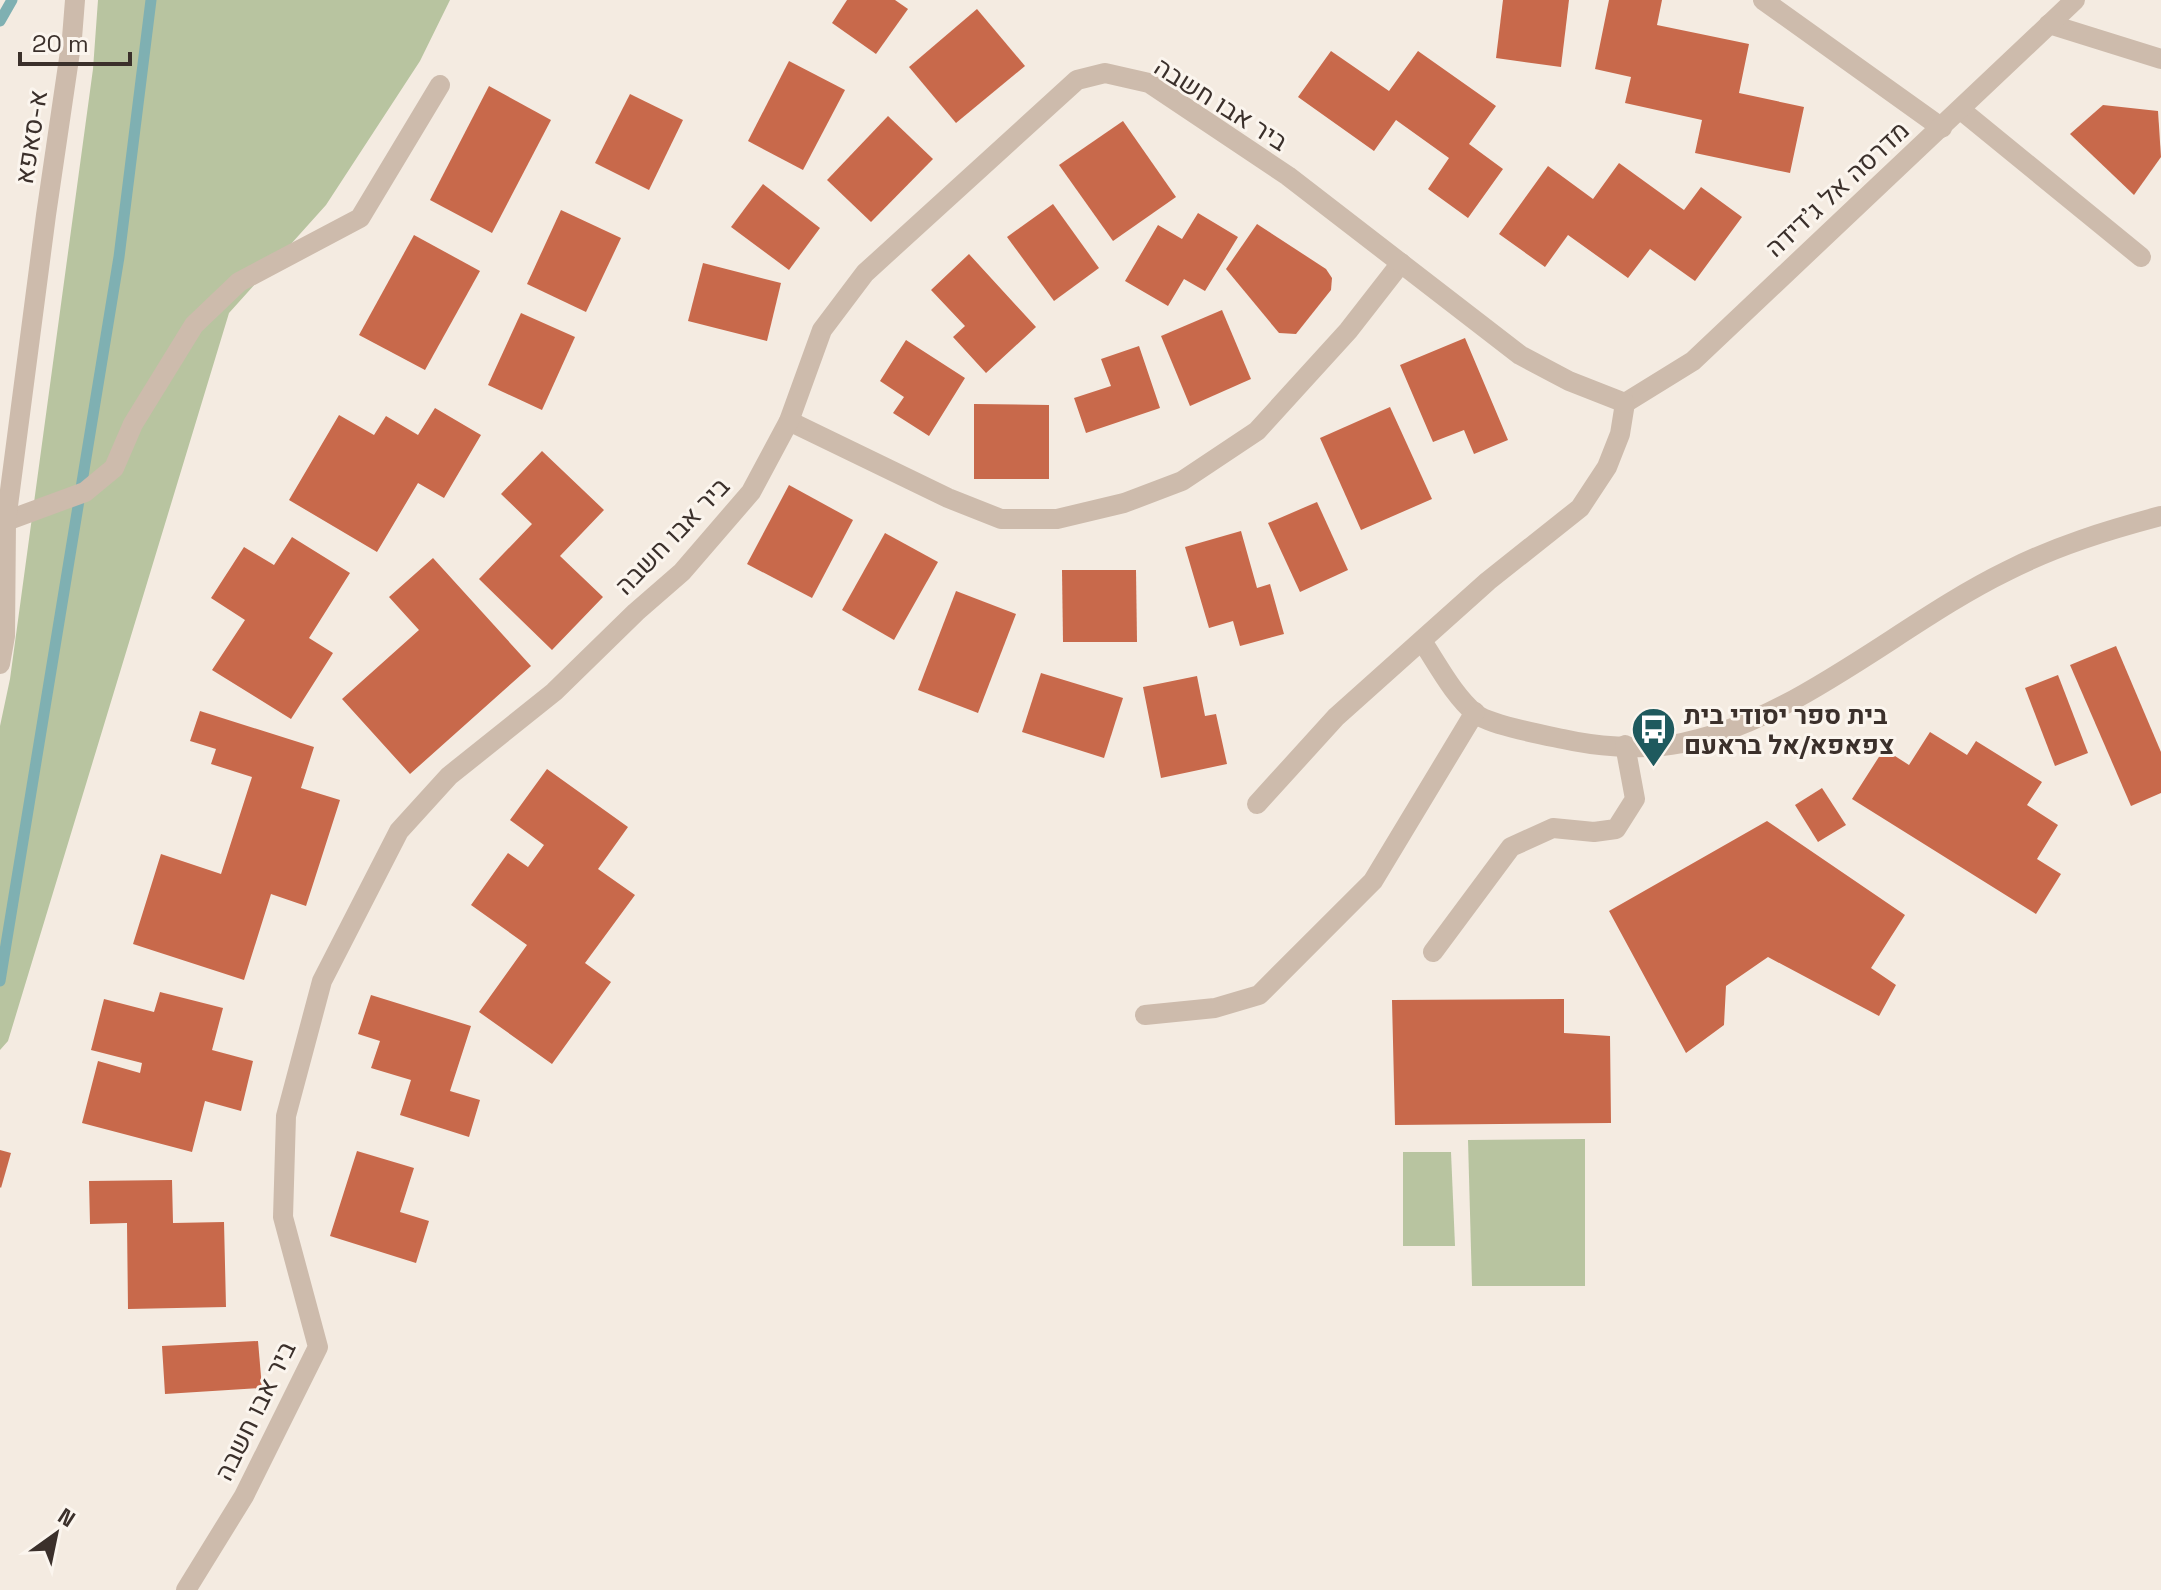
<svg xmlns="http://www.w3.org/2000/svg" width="2161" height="1590" font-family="'Space Grotesk',Heebo,sans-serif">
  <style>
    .green { fill: #b8c4a0 }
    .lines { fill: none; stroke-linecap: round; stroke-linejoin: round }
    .stream { stroke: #7fb0b2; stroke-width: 11 }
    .building { fill: #c8694b }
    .minor { stroke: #cdbbac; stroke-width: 20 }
    .labels { text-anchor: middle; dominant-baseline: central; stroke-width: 6; stroke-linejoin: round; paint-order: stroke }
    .street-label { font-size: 26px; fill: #3b302b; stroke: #fbf5ee }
    .poi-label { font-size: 26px; font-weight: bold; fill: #3b302b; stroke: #fbf5ee; text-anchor: start }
  </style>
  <rect width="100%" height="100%" fill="#f4ebe1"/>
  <!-- green -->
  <g class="green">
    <polygon points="98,0 450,0 420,61 326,205 229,313 8,1041 0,1050 0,726 10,679 93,69"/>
    <polygon points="1585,1139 1585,1286 1472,1286 1468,1140"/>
    <polygon points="1403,1152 1451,1152 1455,1246 1403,1246"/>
  </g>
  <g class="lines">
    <!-- stream -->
    <g class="stream">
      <polyline points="0,21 12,0"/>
      <polyline points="0,981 119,257 151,0"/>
    </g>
  </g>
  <!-- building -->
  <g class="building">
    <polygon points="847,0 895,0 908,9 876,54 832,23"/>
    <polygon points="1503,0 1569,0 1561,67 1496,58"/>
    <polygon points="1609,0 1662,0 1657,25 1749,44 1739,93 1804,107 1790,173 1695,153 1702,120 1625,103 1631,77 1595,69"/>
    <polygon points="977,9 1025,66 956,123 909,67"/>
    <polygon points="1331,51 1389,91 1418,51 1496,106 1469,144 1503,169 1468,218 1428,189 1449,158 1396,120 1374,151 1298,97"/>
    <polygon points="789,61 845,90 803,170 748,141"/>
    <polygon points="489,86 551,120 492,233 430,200"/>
    <polygon points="630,94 683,120 649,190 595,163"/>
    <polygon points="2103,105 2158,111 2161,157 2134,195 2070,134"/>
    <polygon points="888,116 933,159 871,222 827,180"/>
    <polygon points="1123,121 1176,197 1113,241 1059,165"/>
    <polygon points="1619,163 1684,210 1701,187 1742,217 1695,281 1650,249 1628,278 1568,235 1545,267 1499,234 1548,166 1593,199"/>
    <polygon points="763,184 820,228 789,270 731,227"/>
    <polygon points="1053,204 1099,268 1054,301 1007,237"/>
    <polygon points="561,210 621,238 586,312 527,284"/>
    <polygon points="1198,213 1238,237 1205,291 1184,279 1168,306 1125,281 1158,225 1182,239"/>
    <polygon points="1257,224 1326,269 1332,278 1331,290 1296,334 1279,333 1226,269"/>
    <polygon points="414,235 480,271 425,370 359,335"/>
    <polygon points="969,254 1036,327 986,373 953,337 965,326 931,290"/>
    <polygon points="703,263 781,283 767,341 688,321"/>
    <polygon points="1222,310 1251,379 1190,406 1161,336"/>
    <polygon points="521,313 575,337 542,410 488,385"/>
    <polygon points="1465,338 1508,440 1474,454 1464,430 1433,442 1400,365"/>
    <polygon points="906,340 965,378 929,436 893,413 904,397 880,381"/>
    <polygon points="1139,346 1160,408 1086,433 1074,398 1111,386 1101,359"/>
    <polygon points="974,404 1049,405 1049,479 974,479"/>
    <polygon points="1390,407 1432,499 1361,530 1320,438"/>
    <polygon points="435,408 481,435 444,498 418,483 377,552 289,500 339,415 374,435 386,416 418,435"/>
    <polygon points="542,451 604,510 560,556 603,597 552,650 479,579 532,524 501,494"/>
    <polygon points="789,485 853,520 812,598 747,564"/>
    <polygon points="1317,502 1348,570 1300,592 1268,523"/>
    <polygon points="1241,531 1257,588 1270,584 1284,634 1240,646 1233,621 1209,628 1185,547"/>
    <polygon points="885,533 938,562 894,640 842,610"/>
    <polygon points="292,537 350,573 309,638 333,653 291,719 212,670 245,620 211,598 244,547 274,565"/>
    <polygon points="433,558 531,666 410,774 342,699 419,630 389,597"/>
    <polygon points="1062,570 1136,570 1137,642 1063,642"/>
    <polygon points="956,591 1016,614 978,713 918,690"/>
    <polygon points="2116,646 2161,752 2161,793 2131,806 2070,665"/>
    <polygon points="1041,673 1123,698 1104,758 1022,732"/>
    <polygon points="2058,675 2088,753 2055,766 2025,688"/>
    <polygon points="1197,676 1205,716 1216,714 1227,764 1161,778 1143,687"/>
    <polygon points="200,711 314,747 301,788 340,800 306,906 271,894 244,980 133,944 161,854 221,874 252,777 211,764 216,749 190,741"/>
    <polygon points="1930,732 1967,755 1976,741 2042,782 2027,805 2058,825 2037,859 2061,874 2036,914 1852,799 1884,749 1909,765"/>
    <polygon points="547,769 628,827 598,869 635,895 585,963 611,982 552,1064 479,1012 527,945 471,905 508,853 528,867 544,845 510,820"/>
    <polygon points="1822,788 1846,825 1818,842 1795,805"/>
    <polygon points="1767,821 1905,915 1871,968 1896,985 1879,1016 1768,957 1726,986 1724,1025 1686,1053 1609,911"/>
    <polygon points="160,992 223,1008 212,1050 253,1061 241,1111 205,1101 192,1152 82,1123 98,1061 140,1073 142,1063 91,1050 104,999 154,1012"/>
    <polygon points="371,995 471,1026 450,1091 480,1100 469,1137 400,1115 411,1080 371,1068 380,1041 358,1034"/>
    <polygon points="1564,999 1564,1033 1610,1036 1611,1123 1395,1125 1392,1000"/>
    <polygon points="0,1150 11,1153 1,1188 0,1187"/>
    <polygon points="357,1151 414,1168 400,1212 429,1221 416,1263 330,1236"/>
    <polygon points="172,1180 173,1223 224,1222 226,1307 128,1309 127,1223 90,1224 89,1181"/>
    <polygon points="258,1341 262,1388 165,1394 162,1346"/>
  </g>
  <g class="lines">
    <!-- minor -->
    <g class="minor">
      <polyline points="1763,0 1942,128"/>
      <polyline points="2049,24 2161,59"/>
      <polyline points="1961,110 2141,257"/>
      <polyline points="1625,403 1693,361 2075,0"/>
      <polyline points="789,421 948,498 1001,519 1057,519 1124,503 1182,481 1257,431 1348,331 1401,263"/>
      <polyline points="6,521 85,492 114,468 133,424 194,325 239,282 360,218 440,85"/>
      <path d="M1422 641C1438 665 1454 696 1476 714 1490 725 1544 735 1563 739 1593 746 1641 750 1671 745 1793 725 1898 624 2007 571 2056 546 2108 530 2161 516"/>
      <polyline points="0,664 5,636 6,521 46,215 72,38 75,0"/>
      <polyline points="1257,804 1336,717 1488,581 1580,508 1607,467 1620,434 1625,403"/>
      <polyline points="1433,952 1511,847 1553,828 1594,832 1616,829 1635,799 1625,745"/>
      <polyline points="1145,1015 1215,1008 1259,995 1373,881 1475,712"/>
      <polyline points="186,1590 244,1496 318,1347 283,1217 286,1116 322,981 399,831 449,776 554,692 636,612 682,572 751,492 789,421 822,330 865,273 1077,80 1105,73 1149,83 1288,176 1520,355 1569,381 1625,403"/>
    </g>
  </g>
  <!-- icons -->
  <defs>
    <symbol id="bus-pin" viewBox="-11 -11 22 30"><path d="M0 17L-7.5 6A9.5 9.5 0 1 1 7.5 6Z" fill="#1f5a5e" stroke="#fbf5ee"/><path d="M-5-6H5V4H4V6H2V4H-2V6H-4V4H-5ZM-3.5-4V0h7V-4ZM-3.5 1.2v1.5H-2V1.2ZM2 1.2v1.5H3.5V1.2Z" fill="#fff"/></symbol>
  </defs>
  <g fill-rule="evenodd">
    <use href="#bus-pin" x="1628" y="704" width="51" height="69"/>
  </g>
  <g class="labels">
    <!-- street labels -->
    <g class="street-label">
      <text transform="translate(1221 104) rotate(32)">ביר אבו חשבה</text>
      <text transform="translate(31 137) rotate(-81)">א-סאפא</text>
      <text transform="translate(1837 189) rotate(-43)">מדרסה אל ג'דידה</text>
      <text transform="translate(672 536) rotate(-46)">ביר אבו חשבה</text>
      <text transform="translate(255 1411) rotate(-64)">ביר אבו חשבה</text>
    </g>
    <!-- poi labels -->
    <g class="poi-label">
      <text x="1684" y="715">בית ספר יסודי בית<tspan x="1684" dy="30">צפאפא/אל בראעם</tspan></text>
    </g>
  </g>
  <!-- north arrow -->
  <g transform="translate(56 1534) rotate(33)" stroke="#fbf5ee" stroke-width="6" paint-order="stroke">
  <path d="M0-6L14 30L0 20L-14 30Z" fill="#3b302b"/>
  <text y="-12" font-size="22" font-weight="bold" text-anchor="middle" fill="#3b302b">N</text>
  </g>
  <!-- scale -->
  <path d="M20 52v12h110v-12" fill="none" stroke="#3b302b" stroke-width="4"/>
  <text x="32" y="52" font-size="24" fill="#3b302b" stroke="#fbf5ee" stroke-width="6" paint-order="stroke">20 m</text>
</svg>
